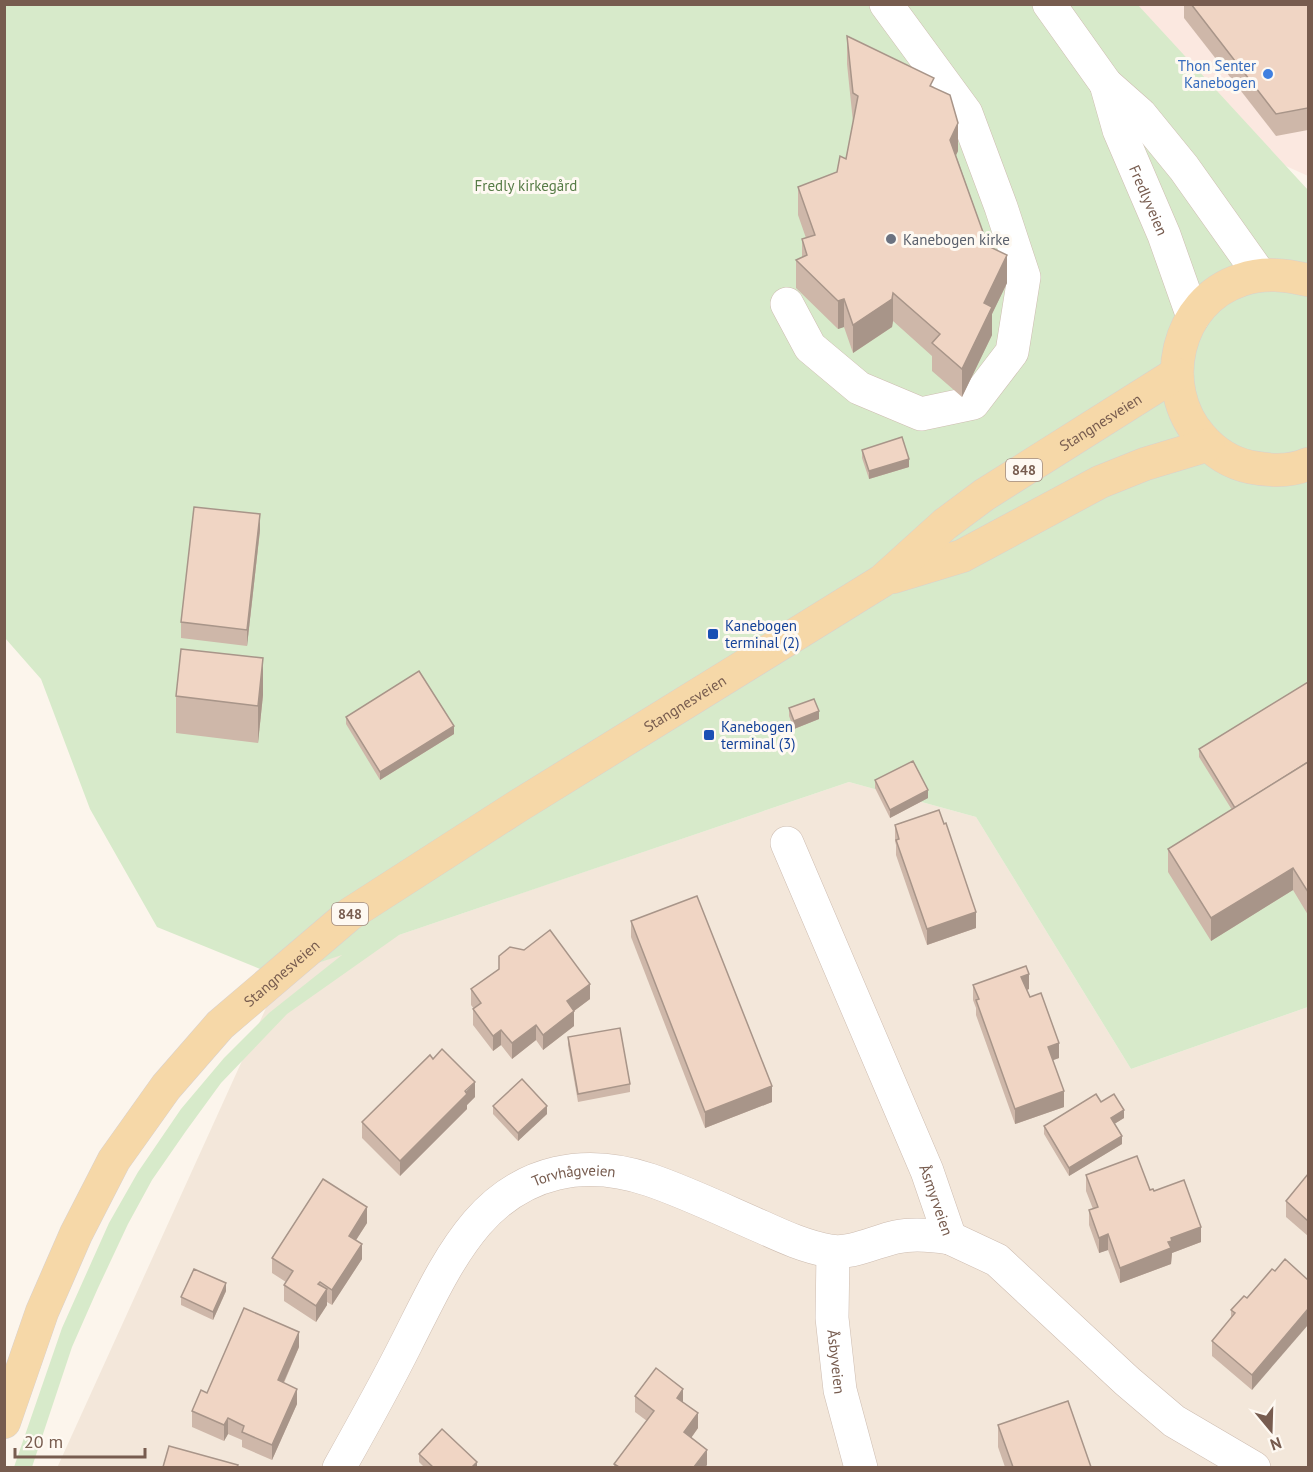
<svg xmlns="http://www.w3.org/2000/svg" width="1313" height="1472" font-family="'PT Sans',sans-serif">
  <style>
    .residential { fill: #f3e7da }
    .commercial { fill: #fbe8e0 }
    .green { fill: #d7eaca }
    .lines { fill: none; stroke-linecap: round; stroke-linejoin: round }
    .minor-casing { stroke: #cebdb1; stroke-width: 34 }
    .major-casing { stroke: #d9d1ce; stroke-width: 34 }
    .minor { stroke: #fff; stroke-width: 33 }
    .major { stroke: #f6d8a8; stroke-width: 33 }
    .wall { fill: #ceb7a9 }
    .shaded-wall { fill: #a89589 }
    .building { fill: #f0d5c4; stroke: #a89589; stroke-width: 1.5 }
    .shop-dot { fill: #3f7fe0; stroke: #fef9f2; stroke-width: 2 }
    .worship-dot { fill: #6b7280; stroke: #fef9f2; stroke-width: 2 }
    .transit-dot { fill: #1a4fb4; stroke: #fef9f2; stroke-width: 2 }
    .labels { text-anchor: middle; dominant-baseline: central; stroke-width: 6; stroke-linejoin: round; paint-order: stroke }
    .shield { fill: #fef9f2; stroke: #a08b80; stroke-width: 1.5 }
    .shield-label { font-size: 14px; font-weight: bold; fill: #775c4f }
    .shop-label { font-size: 15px; fill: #366cbe; stroke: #fef9f2; text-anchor: end }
    .park-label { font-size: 15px; fill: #577c47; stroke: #fef9f2 }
    .street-label { font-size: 15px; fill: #775c4f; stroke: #fef9f2 }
    .worship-label { font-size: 15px; fill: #5b616d; stroke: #fef9f2; text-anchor: start }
    .transit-label { font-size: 15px; fill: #164399; stroke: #fef9f2; text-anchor: start }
  </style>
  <rect width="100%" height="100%" fill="#fcf5ec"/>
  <!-- residential -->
  <polygon class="residential" points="849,782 976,817 1131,1069 1308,1007 1308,1467 57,1468 281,975"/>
  <!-- commercial -->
  <polygon class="commercial" points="1123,5 1308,5 1308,176 1246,148"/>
  <!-- green -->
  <polygon class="green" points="4,5 1138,5 1308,190 1308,1007 1131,1069 976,817 849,782 399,935 287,1014 221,1083 186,1131 152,1180 128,1224 98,1288 72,1347 32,1467 14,1467 62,1328 109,1223 138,1172 181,1109 224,1058 269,1013 342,955 281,975 280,977 157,927 90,809 41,679 5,638"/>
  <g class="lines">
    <defs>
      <g id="minor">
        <polyline points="1049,4 1106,84 1140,114 1184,168 1260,275"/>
        <path id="s1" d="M1106 84 1119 130 1164 235 1193 317"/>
        <polyline points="787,304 810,347 859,388 921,414 973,403 1012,352 1024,277 1001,207 966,113 886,4"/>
        <path id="s2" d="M787 843 927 1171 950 1238 997 1260 1127 1381 1174 1421 1254 1468"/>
        <path id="s3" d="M833 1252 832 1318 840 1390 861 1468"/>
        <path id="s4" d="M339 1468C362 1427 385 1386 406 1344 427 1303 447 1258 477 1223 523 1170 585 1158 650 1180 688 1193 725 1211 762 1227 784 1237 806 1247 830 1251 850 1255 877 1241 896 1237 914 1233 932 1235 950 1238"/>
      </g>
      <g id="major">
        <path d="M1308 280C1286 275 1264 272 1241 280 1176 301 1157 387 1201 437 1214 452 1231 463 1250 467 1270 471 1290 472 1308 464"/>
        <polyline points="893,577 962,556 1100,482 1145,464 1208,445"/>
        <path id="s5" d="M4 1422 42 1312 76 1234 114 1160 166 1087 220 1025 350 914 518 806 882 581 945 524 984 495 1176 374"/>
      </g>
    </defs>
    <!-- minor casing -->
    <use href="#minor" class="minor-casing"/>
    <!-- major casing -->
    <use href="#major" class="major-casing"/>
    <!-- minor -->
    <use href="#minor" class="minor"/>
    <!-- major -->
    <use href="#major" class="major"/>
  </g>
  <!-- wall -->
  <g class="wall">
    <polygon points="1184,4 1308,4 1308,130 1276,136 1184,18"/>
    <polygon points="847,36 934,87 958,151 956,155 988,246 1007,283 992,314 992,335 962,397 932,371 932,356 893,321 892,327 853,353 844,327 838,329 796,288 796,260 802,257 802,239 806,238 798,215 798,187 837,172 846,159 853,122 847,64"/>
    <polygon points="862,450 909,467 869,479 862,458"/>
    <polygon points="260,530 247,646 181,638 181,622"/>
    <polygon points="1308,682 1308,915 1293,890 1211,941 1168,872 1168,849 1232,810 1199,757 1199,749"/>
    <polygon points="263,695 258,743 176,733 176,696"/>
    <polygon points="789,708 819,719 794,729 789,716"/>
    <polygon points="346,717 454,734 380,780 346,724"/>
    <polygon points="875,780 928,798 890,818 875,788"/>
    <polygon points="895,825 976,928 927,945 896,855 896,845 895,841"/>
    <polygon points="631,921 772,1102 705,1128 631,937"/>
    <polygon points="973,985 1029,989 1027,990 1059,1058 1053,1060 1064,1107 1015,1124 976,1015 976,1008 973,1000"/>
    <polygon points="471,989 590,999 574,1011 574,1026 543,1050 536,1040 512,1059 501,1045 493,1051 473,1025 473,1009 474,1009 471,1005"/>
    <polygon points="568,1037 630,1084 630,1092 578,1102 568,1045"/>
    <polygon points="475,1097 467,1105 467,1109 400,1176 362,1138 362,1122"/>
    <polygon points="1101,1102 1124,1118 1114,1124 1122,1144 1069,1176 1044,1134 1044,1126"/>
    <polygon points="493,1106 547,1114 518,1141 493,1114"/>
    <polygon points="1308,1174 1308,1236 1286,1217 1286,1201"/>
    <polygon points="1086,1175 1150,1190 1201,1242 1172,1253 1171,1264 1120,1283 1108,1250 1099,1253 1089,1225 1089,1210 1093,1209 1086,1191"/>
    <polygon points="367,1223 356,1240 362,1259 332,1305 327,1302 327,1305 316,1322 284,1301 284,1285 286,1282 272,1273 272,1258"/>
    <polygon points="1275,1271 1252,1390 1212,1356 1212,1341 1231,1318 1231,1310 1247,1298"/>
    <polygon points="226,1291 213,1320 181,1305 181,1297"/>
    <polygon points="299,1347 284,1383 297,1404 272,1460 242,1447 242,1440 228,1434 224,1441 192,1427 192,1411 207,1393"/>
    <polygon points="635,1396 683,1402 698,1428 691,1438 707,1465 705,1467 614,1467 614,1464 647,1421 635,1412"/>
    <polygon points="998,1425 1091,1467 1005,1467 998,1447"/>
    <polygon points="419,1454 477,1467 424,1467 419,1462"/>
  </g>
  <!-- shaded-wall -->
  <g class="shaded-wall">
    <polygon points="958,123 958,151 950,168 950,140"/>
    <polygon points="1007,255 1007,283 992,314 992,335 962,397 962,369 984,303"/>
    <polygon points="893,293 893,321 892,327 853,353 853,325"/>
    <polygon points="844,299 844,327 838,329 838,301"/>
    <polygon points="909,459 909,467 869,479 869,471"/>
    <polygon points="260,514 260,530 247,646 247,630"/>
    <polygon points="263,658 263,695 258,743 258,706"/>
    <polygon points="819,711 819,719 794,729 794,721"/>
    <polygon points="454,726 454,734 380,780 380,772"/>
    <polygon points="928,790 928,798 890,818 890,810"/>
    <polygon points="1293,868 1293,890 1211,941 1211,918"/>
    <polygon points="976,912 976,928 927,945 927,929"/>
    <polygon points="1029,974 1029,989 1021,992 1021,977"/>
    <polygon points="590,984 590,999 574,1011 574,1026 543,1050 543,1035 567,1001"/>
    <polygon points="536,1025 536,1040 512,1059 512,1043"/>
    <polygon points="501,1030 501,1045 493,1051 493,1036"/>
    <polygon points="1059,1043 1059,1058 1048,1062 1048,1047"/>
    <polygon points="475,1082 475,1097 467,1105 467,1109 400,1176 400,1161"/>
    <polygon points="772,1086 772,1102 705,1128 705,1112"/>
    <polygon points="1064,1091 1064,1107 1015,1124 1015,1109"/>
    <polygon points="547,1106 547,1114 518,1141 518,1133"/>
    <polygon points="1124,1110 1124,1118 1111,1126 1111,1118"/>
    <polygon points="1122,1136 1122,1144 1069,1176 1069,1168"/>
    <polygon points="367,1207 367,1223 349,1251 349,1236"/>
    <polygon points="1201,1227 1201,1242 1172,1253 1171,1264 1120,1283 1120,1268 1168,1242 1171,1238"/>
    <polygon points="1108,1234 1108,1250 1099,1253 1099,1238"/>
    <polygon points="362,1244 362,1259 332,1305 332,1290"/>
    <polygon points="226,1283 226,1291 213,1320 213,1312"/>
    <polygon points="327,1289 327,1305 316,1322 316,1306"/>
    <polygon points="1308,1309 1308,1325 1252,1390 1252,1375"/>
    <polygon points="299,1332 299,1347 278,1395 278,1380"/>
    <polygon points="297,1389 297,1404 272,1460 272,1445"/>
    <polygon points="683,1389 683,1404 677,1398"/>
    <polygon points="698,1413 698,1428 684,1448 684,1432"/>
    <polygon points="228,1418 228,1434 224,1441 224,1425"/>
    <polygon points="707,1450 707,1465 705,1467 694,1467"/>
    <polygon points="477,1462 477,1467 472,1467"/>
  </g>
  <!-- building -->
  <g class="building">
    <polygon points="1191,4 1308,4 1308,108 1276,114"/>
    <polygon points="847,36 934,78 930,86 950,95 958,123 950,140 988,246 1007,255 984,303 992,307 962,369 932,343 940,334 893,293 892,299 853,325 844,299 838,301 796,260 807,255 802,239 815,235 798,187 837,172 840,156 846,159 858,96 853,93"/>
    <polygon points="902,437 909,459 869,471 862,450"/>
    <polygon points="194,507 260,514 247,630 181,622"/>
    <polygon points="181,649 263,658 258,706 176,696"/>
    <polygon points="419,671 454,726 380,772 346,717"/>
    <polygon points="1308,682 1308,762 1235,808 1199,749"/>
    <polygon points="814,699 819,711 794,721 789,708"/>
    <polygon points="913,761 928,790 890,810 875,780"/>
    <polygon points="1308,762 1308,892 1293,868 1211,918 1168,849"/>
    <polygon points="939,810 944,824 946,823 976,912 927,929 896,840 899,839 895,825"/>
    <polygon points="697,896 772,1086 705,1112 631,921"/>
    <polygon points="550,930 590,984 567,1001 574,1011 543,1035 536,1025 512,1043 501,1030 493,1036 473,1009 481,1003 471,989 499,969 499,956 510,947 524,950"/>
    <polygon points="1026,966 1029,974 1021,977 1030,997 1041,993 1059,1043 1048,1047 1064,1091 1015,1109 976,1000 979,999 973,985"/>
    <polygon points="620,1028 630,1084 578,1094 568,1037"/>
    <polygon points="442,1049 475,1082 465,1091 467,1094 400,1161 362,1122 430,1055 433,1059"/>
    <polygon points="522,1079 547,1106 518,1133 493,1106"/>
    <polygon points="1096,1094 1101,1102 1114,1094 1124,1110 1111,1118 1122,1136 1069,1168 1044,1126"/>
    <polygon points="1137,1156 1150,1190 1153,1189 1154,1191 1184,1180 1201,1227 1171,1238 1172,1241 1168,1242 1171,1248 1120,1268 1108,1234 1099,1238 1089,1210 1098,1207 1086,1175"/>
    <polygon points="1308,1174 1308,1221 1286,1201"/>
    <polygon points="323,1179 367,1207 349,1236 362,1244 332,1290 320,1282 318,1284 327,1289 316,1306 284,1285 293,1271 272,1258"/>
    <polygon points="1285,1259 1308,1280 1308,1309 1252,1375 1212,1341 1235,1313 1231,1310 1244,1296 1247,1298 1272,1269 1275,1271"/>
    <polygon points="194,1269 226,1283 213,1312 181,1297"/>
    <polygon points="244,1308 299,1332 278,1380 297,1389 272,1445 242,1432 244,1426 228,1418 224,1425 192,1411 201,1390 207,1393"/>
    <polygon points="656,1368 683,1389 677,1398 698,1413 684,1432 707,1450 694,1467 619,1467 614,1464 654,1411 635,1396"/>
    <polygon points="1068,1401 1091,1467 1013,1467 998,1425"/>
    <polygon points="442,1429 477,1462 472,1467 433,1467 419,1454"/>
    <polygon points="169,1446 238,1465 237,1467 163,1467"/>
  </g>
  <!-- markers -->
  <circle class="shop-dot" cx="1268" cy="74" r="6"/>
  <circle class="worship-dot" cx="891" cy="239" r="6"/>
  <g class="transit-dot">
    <rect x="707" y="628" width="12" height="12" rx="3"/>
    <rect x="703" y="729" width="12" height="12" rx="3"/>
  </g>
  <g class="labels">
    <!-- shield labels -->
    <g class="shield">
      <rect x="1006" y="459" width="36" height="22" rx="4.5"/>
      <rect x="332" y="903" width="36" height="22" rx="4.5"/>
    </g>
    <g class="shield-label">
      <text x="1024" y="470">848</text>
      <text x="350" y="914">848</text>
    </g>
    <!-- shop labels -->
    <g class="shop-label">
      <text x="1256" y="65">Thon Senter<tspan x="1256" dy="17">Kanebogen</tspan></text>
    </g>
    <!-- park labels -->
    <g class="park-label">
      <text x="526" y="185">Fredly kirkegård</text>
    </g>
    <!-- street labels -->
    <g class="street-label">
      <text stroke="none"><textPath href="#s1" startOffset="124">Fredlyveien</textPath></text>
      <text stroke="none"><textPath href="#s5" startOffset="1526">Stangnesveien</textPath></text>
      <text stroke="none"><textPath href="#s5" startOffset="1023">Stangnesveien</textPath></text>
      <text stroke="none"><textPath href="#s5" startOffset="537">Stangnesveien</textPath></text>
      <text stroke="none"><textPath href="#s4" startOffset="394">Torvhågveien</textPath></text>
      <text stroke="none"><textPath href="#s2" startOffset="387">Åsmyrveien</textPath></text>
      <text stroke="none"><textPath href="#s3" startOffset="110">Åsbyveien</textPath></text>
    </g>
    <!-- worship labels -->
    <g class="worship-label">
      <text x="903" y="239">Kanebogen kirke</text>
    </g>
    <!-- transit labels -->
    <g class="transit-label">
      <text x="725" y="625">Kanebogen<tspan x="725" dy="17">terminal (2)</tspan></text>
      <text x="721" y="726">Kanebogen<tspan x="721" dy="17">terminal (3)</tspan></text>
    </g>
  </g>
  <!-- border -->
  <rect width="1313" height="1472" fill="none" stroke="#775c4f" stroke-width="12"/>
  <!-- north arrow -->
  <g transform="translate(1271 1430) rotate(161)" stroke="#fef9f2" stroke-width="4.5" paint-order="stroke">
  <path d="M0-4.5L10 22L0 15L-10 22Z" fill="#775c4f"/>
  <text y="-9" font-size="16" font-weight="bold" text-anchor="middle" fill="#775c4f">N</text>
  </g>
  <!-- scale -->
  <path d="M15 1448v9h130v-9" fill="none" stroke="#775c4f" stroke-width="3"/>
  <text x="24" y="1448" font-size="18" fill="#775c4f" stroke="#fef9f2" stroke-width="4.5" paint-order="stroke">20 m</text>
</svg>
